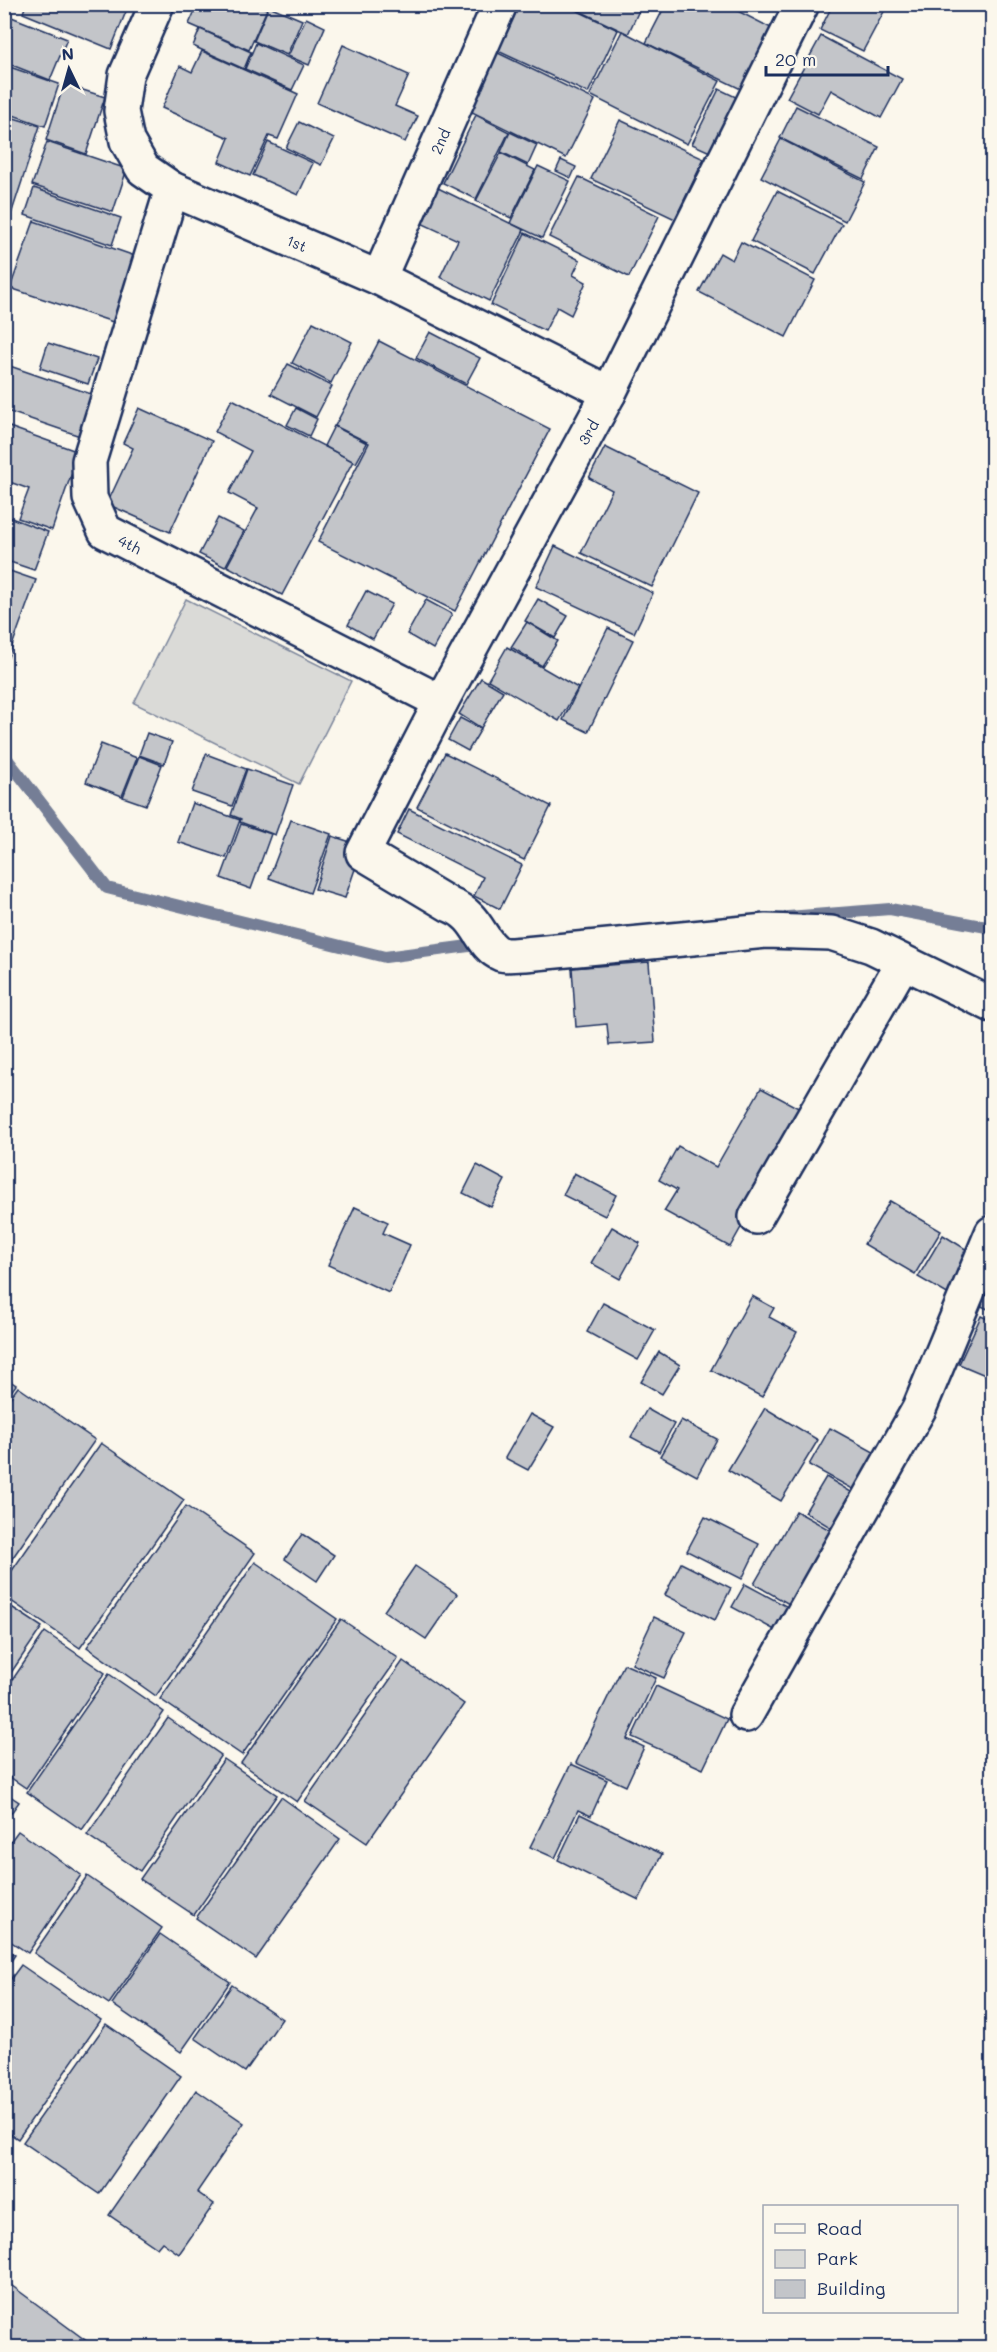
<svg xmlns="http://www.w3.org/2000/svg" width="997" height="2352" font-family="Mali,sans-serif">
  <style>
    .green { fill: #dadad7; stroke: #7a849a; stroke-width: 1.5 }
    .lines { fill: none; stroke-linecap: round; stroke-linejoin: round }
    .stream { stroke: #747e96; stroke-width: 12 }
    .building { fill: #c3c5c9; stroke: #1b2f5e; stroke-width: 1.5 }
    .minor-casing { stroke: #1b2f5e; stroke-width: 38 }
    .minor { stroke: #fbf7ec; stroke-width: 33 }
    .labels { text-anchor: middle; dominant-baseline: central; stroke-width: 4.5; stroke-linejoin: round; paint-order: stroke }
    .street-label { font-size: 15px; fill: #1b2f5e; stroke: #fbf7ec }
  </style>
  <rect width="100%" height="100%" fill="#fbf7ec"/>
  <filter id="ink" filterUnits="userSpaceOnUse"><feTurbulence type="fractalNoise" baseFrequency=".0167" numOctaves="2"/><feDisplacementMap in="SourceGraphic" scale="12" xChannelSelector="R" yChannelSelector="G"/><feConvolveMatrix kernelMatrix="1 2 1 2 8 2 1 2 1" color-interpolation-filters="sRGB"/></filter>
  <g filter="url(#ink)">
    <!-- green -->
    <polygon class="green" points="186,599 351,681 299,784 134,703"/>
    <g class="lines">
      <!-- stream -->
      <g class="stream">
        <polyline points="4,755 107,888 385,957 484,944"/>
        <polyline points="788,917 890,909 992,928"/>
      </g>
    </g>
    <!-- building -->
    <g class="building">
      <polygon points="26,4 129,4 111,49 23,13"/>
      <polygon points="198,4 256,4 267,9 249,50 189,24"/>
      <polygon points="520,4 563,4 618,30 588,93 498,51"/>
      <polygon points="565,4 642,4 628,34"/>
      <polygon points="666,4 724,4 777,31 747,92 646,43"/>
      <polygon points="833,4 888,4 863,51 820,30"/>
      <polygon points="269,6 302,20 287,55 254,41"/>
      <polygon points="4,14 67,39 50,80 4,62"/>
      <polygon points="306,18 325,27 309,65 288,56"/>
      <polygon points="200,29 251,52 244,69 193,46"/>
      <polygon points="622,31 720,81 687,144 590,95"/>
      <polygon points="821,36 902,79 881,118 831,90 818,114 787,98"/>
      <polygon points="256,43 304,65 292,90 245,69"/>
      <polygon points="343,45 409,75 395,106 418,116 405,142 317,103"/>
      <polygon points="202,51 298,94 278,139 269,136 250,176 219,162 229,138 162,108 180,66 192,72"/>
      <polygon points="496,52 595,100 566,158 468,110"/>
      <polygon points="4,65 59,84 45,126 4,112"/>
      <polygon points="64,84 105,97 86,154 46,140"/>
      <polygon points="719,89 736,97 710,152 692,144"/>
      <polygon points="796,106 879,147 863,179 780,138"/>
      <polygon points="4,115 40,126 4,236"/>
      <polygon points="476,115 509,132 476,199 443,183"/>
      <polygon points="620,120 704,159 675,219 591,179"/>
      <polygon points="299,122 334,139 321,165 286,148"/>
      <polygon points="510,132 537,145 528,165 501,152"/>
      <polygon points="781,139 865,182 845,221 761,177"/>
      <polygon points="47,142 127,169 113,212 32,185"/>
      <polygon points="268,142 313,163 298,195 253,175"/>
      <polygon points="501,153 535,170 511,218 476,201"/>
      <polygon points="561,160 576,167 571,178 556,171"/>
      <polygon points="538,166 570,181 542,238 510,223"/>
      <polygon points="579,177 659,216 629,277 549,237"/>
      <polygon points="34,188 121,218 112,245 25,215"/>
      <polygon points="438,188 524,230 489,301 440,277 458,240 421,223"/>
      <polygon points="777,191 842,224 815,274 751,241"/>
      <polygon points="34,221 135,256 113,322 10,288"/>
      <polygon points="525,233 580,260 573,275 586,282 571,315 557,307 545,331 491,305"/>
      <polygon points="741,242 815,280 786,337 699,292 720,253 732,260"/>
      <polygon points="313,322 352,342 331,383 292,363"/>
      <polygon points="430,332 480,358 466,384 416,358"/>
      <polygon points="379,341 550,429 455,611 318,542 369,443 335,426"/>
      <polygon points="48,343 97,359 88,384 40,368"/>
      <polygon points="4,364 94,395 80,436 4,410"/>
      <polygon points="288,364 332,386 316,417 271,394"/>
      <polygon points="232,399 353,461 282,595 227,566 258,508 229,493 251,451 215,432"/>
      <polygon points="139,408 212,441 170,532 107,504 133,448 123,443"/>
      <polygon points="296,408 317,419 309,436 287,425"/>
      <polygon points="4,425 79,452 52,530 18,518 29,489 4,480"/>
      <polygon points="334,426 367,443 356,463 324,446"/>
      <polygon points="605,447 698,493 652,587 581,553 612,490 589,478"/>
      <polygon points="6,516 48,532 34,570 4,560"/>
      <polygon points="218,518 244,531 225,567 199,554"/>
      <polygon points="555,546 653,593 634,633 536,587"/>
      <polygon points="4,569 36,580 4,668"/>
      <polygon points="366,591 392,604 373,639 348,625"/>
      <polygon points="538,599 568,616 555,638 525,621"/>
      <polygon points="426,600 452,614 433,649 407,634"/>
      <polygon points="527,622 558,641 542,666 511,647"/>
      <polygon points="608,628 633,640 588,732 563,720"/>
      <polygon points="507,647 578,688 559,721 488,680"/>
      <polygon points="481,678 503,691 481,728 459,714"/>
      <polygon points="460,718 481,729 468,751 448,740"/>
      <polygon points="147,733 172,742 164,764 139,755"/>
      <polygon points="101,744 137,758 122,796 86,782"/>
      <polygon points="445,753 551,806 524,860 417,807"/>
      <polygon points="206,754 246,769 232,806 192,792"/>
      <polygon points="139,756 162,765 146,805 123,797"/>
      <polygon points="247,769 293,785 275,835 240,822 241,819 231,815"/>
      <polygon points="192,803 240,820 226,858 178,842"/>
      <polygon points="409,809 522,865 500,909 474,896 483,877 397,834"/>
      <polygon points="291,820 331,834 310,893 269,878"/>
      <polygon points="241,824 271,834 251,889 221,878"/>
      <polygon points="332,836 363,846 345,898 315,889"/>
      <polygon points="649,962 655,1042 609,1045 607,1024 576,1027 572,968"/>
      <polygon points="761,1088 806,1112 730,1247 664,1211 677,1190 659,1180 678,1146 716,1167"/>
      <polygon points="477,1165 505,1180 491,1207 463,1193"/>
      <polygon points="574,1173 616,1195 605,1216 563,1195"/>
      <polygon points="890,1201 941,1231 915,1274 864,1244"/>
      <polygon points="355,1207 388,1222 383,1233 410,1245 389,1293 328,1265"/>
      <polygon points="612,1227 640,1243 620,1279 591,1263"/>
      <polygon points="943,1235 980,1258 956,1299 918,1277"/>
      <polygon points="992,1264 992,1311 973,1302"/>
      <polygon points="752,1296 774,1308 769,1317 797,1332 762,1397 711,1370"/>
      <polygon points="603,1303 655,1330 638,1360 587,1332"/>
      <polygon points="981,1316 992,1321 992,1359 985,1375 959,1364"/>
      <polygon points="659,1352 680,1365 662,1394 641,1382"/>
      <polygon points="4,1377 16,1385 4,1401"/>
      <polygon points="18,1387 95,1440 4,1570 4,1406"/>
      <polygon points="765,1408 818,1440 781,1501 728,1470"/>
      <polygon points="647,1409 674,1424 659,1452 631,1437"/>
      <polygon points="530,1414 554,1427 528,1470 505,1458"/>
      <polygon points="681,1420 717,1439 697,1476 660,1456"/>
      <polygon points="830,1428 881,1456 860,1493 809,1465"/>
      <polygon points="101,1443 184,1500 80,1648 4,1596 4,1582"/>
      <polygon points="826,1477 856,1495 835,1530 805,1512"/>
      <polygon points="186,1506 255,1553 156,1696 87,1647"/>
      <polygon points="796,1511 837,1534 796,1608 754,1584"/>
      <polygon points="705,1517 759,1544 742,1579 687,1551"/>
      <polygon points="302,1534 334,1555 317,1581 285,1559"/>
      <polygon points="255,1562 337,1619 242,1755 160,1699"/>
      <polygon points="681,1563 731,1588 715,1620 665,1595"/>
      <polygon points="415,1566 457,1594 426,1639 384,1611"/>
      <polygon points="745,1584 797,1612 784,1635 732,1607"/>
      <polygon points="4,1602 42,1627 4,1683"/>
      <polygon points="654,1617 686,1632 664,1678 632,1664"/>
      <polygon points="341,1619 398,1658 297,1802 241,1763"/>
      <polygon points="45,1632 105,1673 26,1788 4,1773 4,1692"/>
      <polygon points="403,1661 464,1704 367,1843 305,1801"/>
      <polygon points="624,1664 656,1678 627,1739 644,1747 626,1786 576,1763"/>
      <polygon points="109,1674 164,1712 82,1830 27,1792"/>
      <polygon points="656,1686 727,1719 703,1769 632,1737"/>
      <polygon points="168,1718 221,1755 140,1871 87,1835"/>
      <polygon points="224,1759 277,1795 194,1915 140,1879"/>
      <polygon points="571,1764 607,1780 591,1816 578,1810 555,1858 530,1847"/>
      <polygon points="4,1792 19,1802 4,1823"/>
      <polygon points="281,1797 340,1839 256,1959 196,1918"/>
      <polygon points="580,1814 662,1854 639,1900 558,1860"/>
      <polygon points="18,1831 81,1875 28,1953 4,1937 4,1850"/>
      <polygon points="87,1876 162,1928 109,2004 34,1953"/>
      <polygon points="160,1934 230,1982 181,2052 112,2004"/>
      <polygon points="4,1948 15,1955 4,1971"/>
      <polygon points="21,1965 101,2020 18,2139 4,2130 4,1988"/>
      <polygon points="232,1985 282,2019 245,2072 195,2038"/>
      <polygon points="106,2024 181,2076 99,2194 23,2142"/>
      <polygon points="196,2090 244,2123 197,2192 214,2204 179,2254 162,2242 157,2248 109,2215"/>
      <polygon points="4,2280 96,2348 4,2348"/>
    </g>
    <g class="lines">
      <defs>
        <g id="minor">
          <polyline points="157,4 126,75 121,111 127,141 143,169 172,189 379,278 609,393"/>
          <path d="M802 4 609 393 441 702 363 853 450 905C480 916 480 946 501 954 507 956 519 954 525 954L766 931 831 933 871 946 992 1005"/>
          <polyline points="172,189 89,461 90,498 105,531 441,702"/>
          <polyline points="379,278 500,4"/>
          <polyline points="756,1217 902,964"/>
          <polyline points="746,1715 919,1409 992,1233"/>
        </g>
      </defs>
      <!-- minor casing -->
      <use href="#minor" class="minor-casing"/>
      <!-- minor -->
      <use href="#minor" class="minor"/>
    </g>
  </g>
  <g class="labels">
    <!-- street labels -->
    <g class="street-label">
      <text transform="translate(440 141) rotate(-66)">2nd</text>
      <text transform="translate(297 243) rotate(23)">1st</text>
      <text transform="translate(588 432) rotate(-61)">3rd</text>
      <text transform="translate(130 544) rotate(27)">4th</text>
    </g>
  </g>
  <!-- margin -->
  <rect width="997" height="2352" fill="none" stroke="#fbf7ec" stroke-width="24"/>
  <rect x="12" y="12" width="973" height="2328" fill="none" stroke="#1b2f5e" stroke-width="2" filter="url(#ink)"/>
  <!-- legend -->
  <rect x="763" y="2205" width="195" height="108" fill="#fbf7ec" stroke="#a1a7b3" stroke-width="1.5"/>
  <rect x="775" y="2224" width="30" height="9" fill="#fbf7ec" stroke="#a1a7b3" stroke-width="1.5"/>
  <text x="817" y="2235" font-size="18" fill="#1b2f5e">Road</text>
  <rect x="775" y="2250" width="30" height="18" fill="#dadad7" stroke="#a1a7b3" stroke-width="1.5"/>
  <text x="817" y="2265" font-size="18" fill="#1b2f5e">Park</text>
  <rect x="775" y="2280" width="30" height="18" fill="#c3c5c9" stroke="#a1a7b3" stroke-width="1.5"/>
  <text x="817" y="2295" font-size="18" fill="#1b2f5e">Building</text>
  <!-- north arrow -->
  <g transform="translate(69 69) rotate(355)" stroke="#fbf7ec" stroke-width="4.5" paint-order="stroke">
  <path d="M0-4.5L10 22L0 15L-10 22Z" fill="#1b2f5e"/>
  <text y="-9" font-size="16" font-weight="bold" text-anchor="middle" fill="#1b2f5e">N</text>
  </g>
  <!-- scale -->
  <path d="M766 66v9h122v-9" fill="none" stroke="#1b2f5e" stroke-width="3"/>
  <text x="775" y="66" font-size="18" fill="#1b2f5e" stroke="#fbf7ec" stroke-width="4.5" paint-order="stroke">20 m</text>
</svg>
